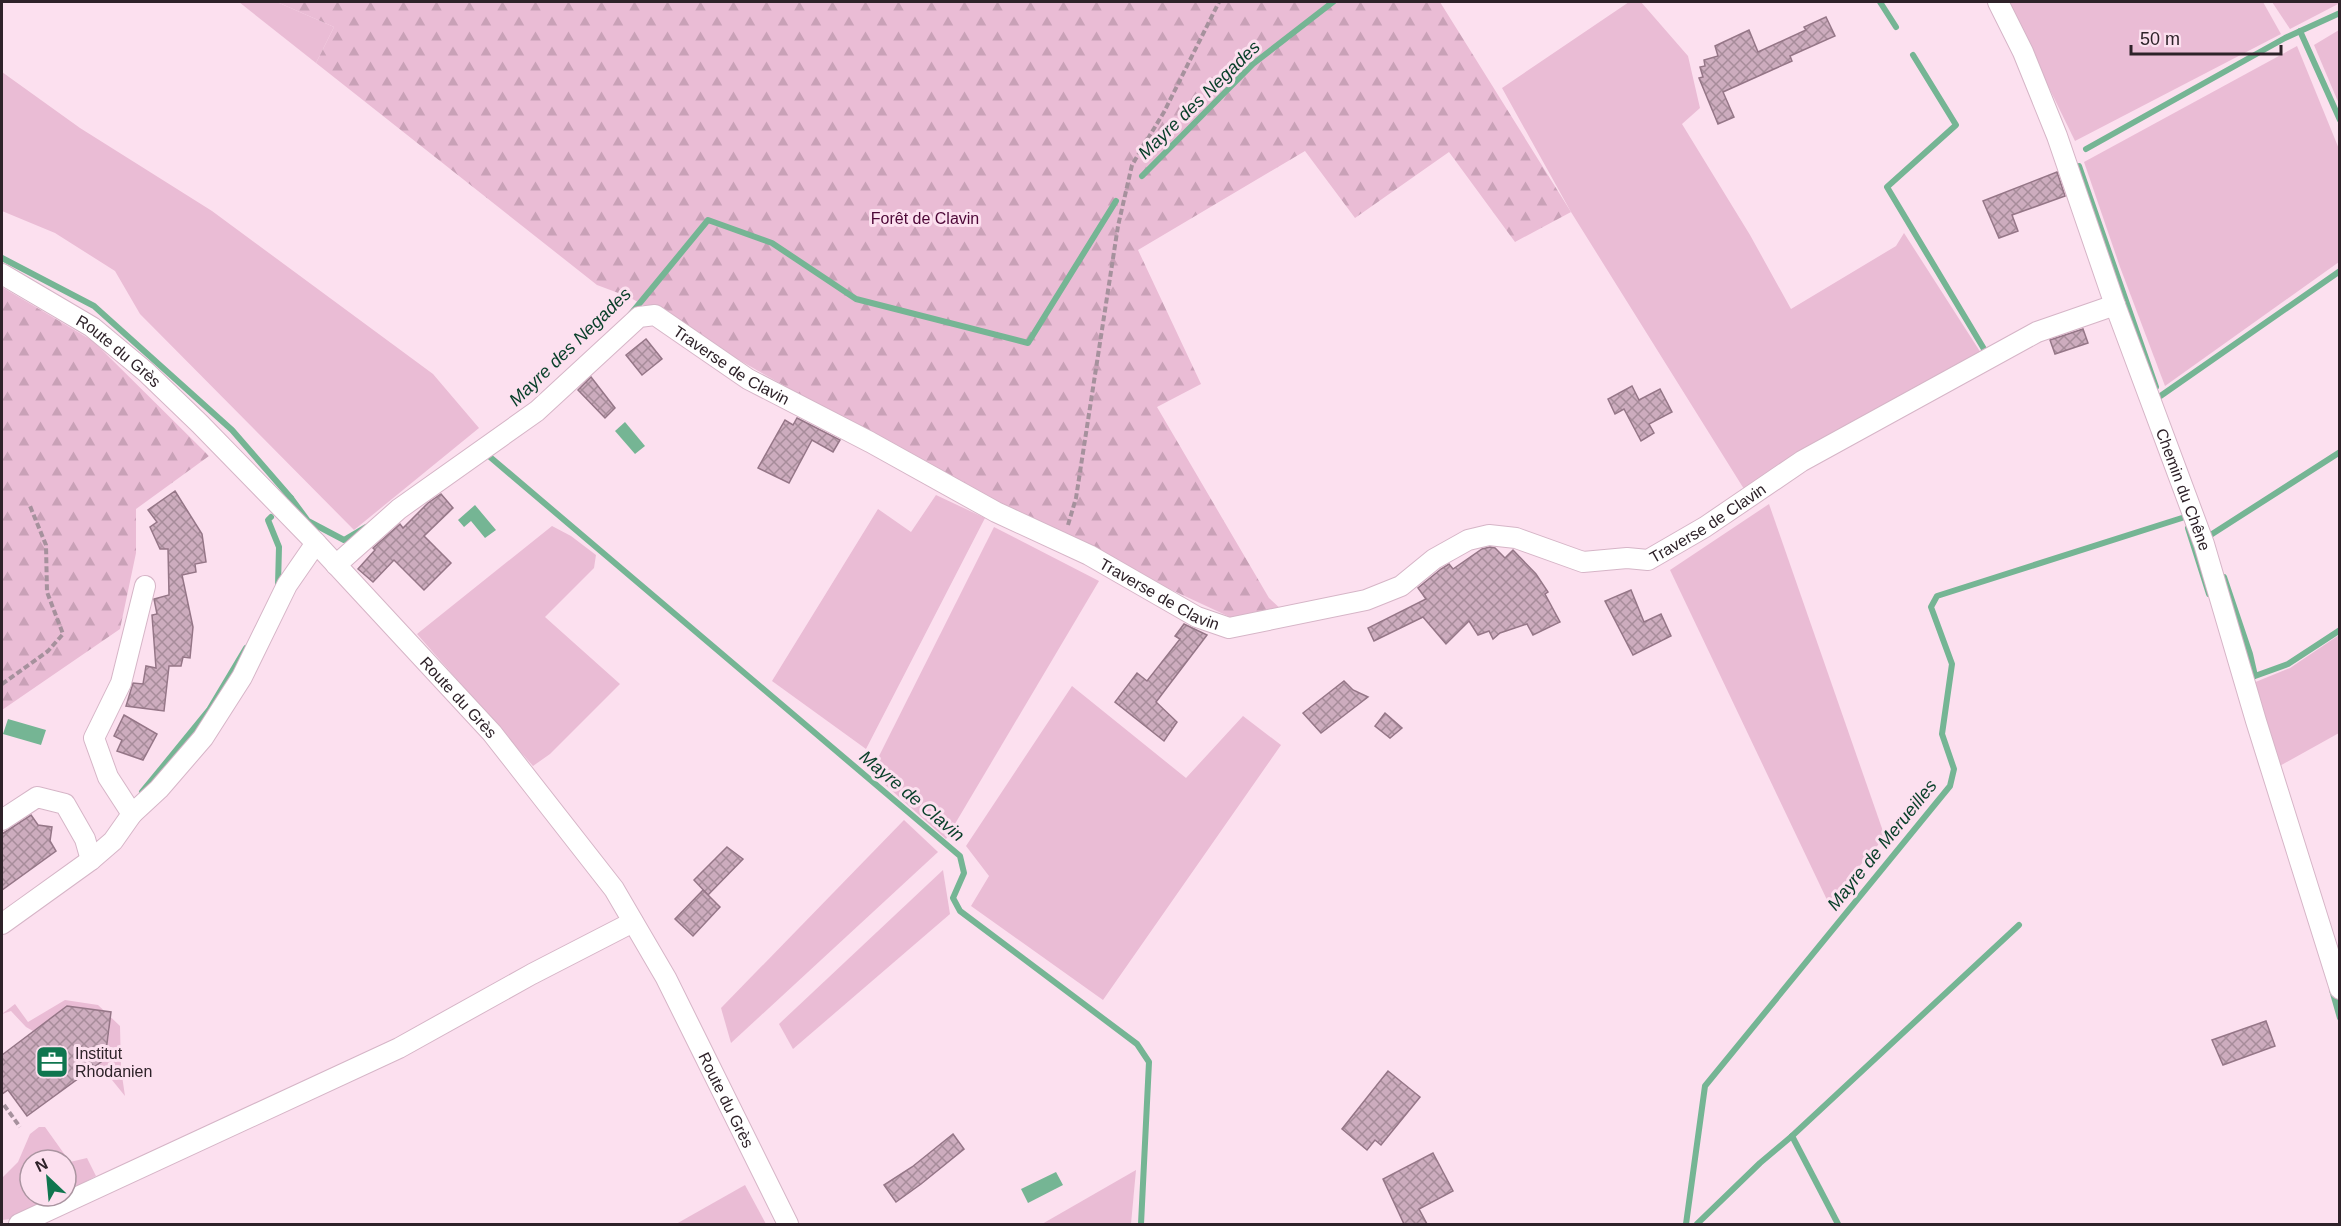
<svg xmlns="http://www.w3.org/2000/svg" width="2341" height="1226" font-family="Arial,sans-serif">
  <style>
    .green { fill: #eabcd5 }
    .forest { fill: url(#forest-firs) }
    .water { fill: #75b594 }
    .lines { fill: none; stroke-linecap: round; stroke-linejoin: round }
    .stream { stroke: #75b594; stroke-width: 6 }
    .building { fill: url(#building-cross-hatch); stroke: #957687; stroke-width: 1.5 }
    .minor-casing { stroke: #d6b5c7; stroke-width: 22 }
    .path { stroke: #a6919d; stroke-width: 4; stroke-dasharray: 6 3; stroke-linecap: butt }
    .minor { stroke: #fff; stroke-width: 20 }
    .labels { text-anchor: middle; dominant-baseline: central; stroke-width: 6; stroke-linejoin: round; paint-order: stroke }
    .park-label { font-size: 16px; fill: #4c0636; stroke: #fce0ef }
    .street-label { font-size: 16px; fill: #2e2229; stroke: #fce0ef }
    .poi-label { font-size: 16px; fill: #2e2229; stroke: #fce0ef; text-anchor: start }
    .water-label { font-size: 18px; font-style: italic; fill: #073e28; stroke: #fce0ef }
  </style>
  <defs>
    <pattern id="forest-firs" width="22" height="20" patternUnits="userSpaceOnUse" patternTransform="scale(1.5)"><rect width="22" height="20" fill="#eabcd5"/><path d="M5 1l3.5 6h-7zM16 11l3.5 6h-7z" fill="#c9a1b7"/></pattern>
    <pattern id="building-cross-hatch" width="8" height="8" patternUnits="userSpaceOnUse" patternTransform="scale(1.5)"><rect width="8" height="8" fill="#cdacbe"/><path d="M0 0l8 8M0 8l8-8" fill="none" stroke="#a78c9a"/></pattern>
  </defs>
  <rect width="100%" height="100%" fill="#fce0ef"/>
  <!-- green -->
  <g class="green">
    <polygon points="239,2 277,2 334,27 316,63"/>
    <polygon points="1629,2 1641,2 1688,56 1700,108 1682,124 1750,235 1791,309 1896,246 1904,233 1981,353 1744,489 1571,212 1502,88"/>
    <polygon points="2007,2 2263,2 2281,34 2075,141"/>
    <polygon points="2272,2 2339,2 2340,3 2290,29"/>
    <polygon points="2339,30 2339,104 2314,45"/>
    <polygon points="2297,46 2339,149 2339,262 2165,386 2120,267 2084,162"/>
    <polygon points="2,72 80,128 212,211 433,374 479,428 354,530 140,314 115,271 55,233 2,211"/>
    <polygon points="936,495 985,518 866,749 772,681 878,509 911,532"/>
    <polygon points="1769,504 1885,837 1828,902 1670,570"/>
    <polygon points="552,526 571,536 596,555 594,568 545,617 620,684 550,754 533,766 417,634"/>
    <polygon points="994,527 1099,581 946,839 871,772"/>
    <polygon points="2339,635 2339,733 2276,768 2253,683 2290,668"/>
    <polygon points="1072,686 1186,778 1243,716 1281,745 1103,1000 971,906 989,876 966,846"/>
    <polygon points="904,820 938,852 731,1043 721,1008"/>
    <polygon points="943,870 950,914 793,1049 779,1024"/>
    <polygon points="65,1000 98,1005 120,1026 121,1069 125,1096 99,1064 105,1059 110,1028 92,1040 67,1007 33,1031 26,1027 11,1011 2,1014 15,1004 28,1022"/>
    <polygon points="39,1127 45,1127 70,1162 87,1158 96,1176 66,1192 66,1160 30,1160 30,1196 58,1196 11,1219 2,1220 2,1178 18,1162 30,1134"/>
    <polygon points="1136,1170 1131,1224 1042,1224"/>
    <polygon points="745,1185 766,1224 676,1224"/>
  </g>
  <!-- forest -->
  <g class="forest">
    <polygon points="277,2 1440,2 1571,212 1515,242 1449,152 1355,218 1305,151 1138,250 1201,384 1157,407 1269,598 1283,611 1232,618 1060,538 968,491 629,297 597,285 316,63 334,27"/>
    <polygon points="2,287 93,341 209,456 136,509 136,553 120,629 2,710"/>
  </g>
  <!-- water -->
  <g class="water">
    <polygon points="625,422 645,446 635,454 615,431"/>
    <polygon points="475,505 496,530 485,538 471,521 464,527 458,520"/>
    <polygon points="8,719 46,730 41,745 3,734"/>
    <polygon points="1056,1172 1063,1185 1028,1203 1021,1189"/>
  </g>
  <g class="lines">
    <!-- stream -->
    <g class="stream">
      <polyline points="1880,2 1896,27"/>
      <polyline points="2300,31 2340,120"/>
      <polyline points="1913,55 1956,125 1887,187 1984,349"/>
      <polyline points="2086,149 2285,38 2340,13"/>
      <polyline points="2079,166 2156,387"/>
      <polyline points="1142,176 1253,64 1333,2"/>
      <polyline points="2,258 94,306 232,430 291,498"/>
      <polyline points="630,315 708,220 772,243 856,299 1028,343 1116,201"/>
      <polyline points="2159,397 2340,271"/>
      <polyline points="490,457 960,856 964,873 953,898 960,911 1137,1044 1149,1062 1141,1224"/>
      <polyline points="286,503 291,498 308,521 344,540 366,527"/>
      <polyline points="271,517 268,520 279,547 278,585"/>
      <polyline points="2188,528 2209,594"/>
      <polyline points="2209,536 2340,452"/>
      <polyline points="2224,577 2250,654 2255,676 2288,664 2340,630"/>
      <polyline points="142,792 209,710 246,648"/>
      <polyline points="2332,990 2340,1018"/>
      <polyline points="1792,1136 1838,1224"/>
      <polyline points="1686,1224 1705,1086 1950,786 1954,769 1942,734 1952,664 1931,607 1937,596 2185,517"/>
      <polyline points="1697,1224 1760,1163 1792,1136 2019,925"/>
    </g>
  </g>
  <!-- building -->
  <g class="building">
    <polygon points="1826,17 1835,36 1790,56 1792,61 1723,92 1734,117 1718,124 1699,78 1703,77 1700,67 1705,66 1704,60 1718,56 1715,46 1749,30 1758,52 1806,30 1804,27"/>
    <polygon points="2057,172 2065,196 2012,215 2018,231 1999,238 1983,201"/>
    <polygon points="2083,329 2088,343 2055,354 2050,340"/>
    <polygon points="646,339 662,359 642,375 626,355"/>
    <polygon points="591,377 615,408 605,418 578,390"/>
    <polygon points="1632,386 1639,400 1660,389 1672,412 1649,424 1654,433 1641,441 1624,409 1615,414 1608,399"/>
    <polygon points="797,418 840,440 833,452 812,440 789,483 758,468 785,420 793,425"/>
    <polygon points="175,491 202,534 206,562 195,564 196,572 182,575 193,627 190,658 183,657 181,666 169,666 164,711 126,706 133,683 143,684 146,666 156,668 152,615 157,614 154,599 169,595 168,549 160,549 150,527 157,522 148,510"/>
    <polygon points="441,494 453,508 424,536 451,563 424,590 394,560 373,582 358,569 375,550 373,548 400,524 403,528 428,503"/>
    <polygon points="1490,547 1495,548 1505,558 1513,550 1536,574 1548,592 1545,594 1560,622 1533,635 1527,624 1500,633 1493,639 1489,631 1478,635 1469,621 1446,644 1423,617 1374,641 1368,628 1426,599 1418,588 1441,569 1449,564 1453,569 1482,549"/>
    <polygon points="1631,590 1644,622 1661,614 1671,636 1633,655 1605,601"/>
    <polygon points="1184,624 1207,635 1156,702 1177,722 1164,741 1115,702 1137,673 1147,681 1180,639 1175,636"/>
    <polygon points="1344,681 1353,690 1368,697 1321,733 1303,713"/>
    <polygon points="1385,713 1402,728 1390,738 1375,726"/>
    <polygon points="124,715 157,734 143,760 117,751 122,740 114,736"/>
    <polygon points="31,815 38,825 52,827 50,841 56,851 2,890 2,834"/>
    <polygon points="727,847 743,859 708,895 694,880"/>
    <polygon points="703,890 720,907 693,936 675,919"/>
    <polygon points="67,1006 111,1012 105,1059 27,1116 8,1090 2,1094 2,1055"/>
    <polygon points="2266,1021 2275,1046 2223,1065 2212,1040"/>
    <polygon points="1388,1071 1420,1097 1381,1145 1375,1140 1367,1150 1342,1129"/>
    <polygon points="953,1134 964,1149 921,1184 896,1202 884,1185 912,1167"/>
    <polygon points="1433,1153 1453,1191 1419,1209 1427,1224 1404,1224 1383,1179"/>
  </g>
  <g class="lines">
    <defs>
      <g id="minor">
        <path id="s1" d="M1998 2 2023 52 2057 136 2115 305 2204 544 2256 721 2340 989"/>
        <path id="s2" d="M2 274 92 327 146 372 200 424 316 543 492 733 614 889 666 978 788 1224"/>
        <path id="s3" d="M336 565 399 509 537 411 639 317 655 315 748 379 870 442 996 512 1089 555 1197 617 1229 628 1366 600 1401 586 1434 559 1468 540 1489 535 1516 538 1583 562 1627 558 1648 560 1705 527 1802 461 2037 332 2115 305"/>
        <polyline points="132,814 108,777 94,738 121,683 145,586"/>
        <polyline points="2,820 37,797 65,804 85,839 91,860"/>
        <polyline points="2,924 91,860 113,841 132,814 159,789 203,738 242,677 287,585 316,543"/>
        <polyline points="19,1224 399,1048 532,974 633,922"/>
      </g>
    </defs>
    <!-- minor casing -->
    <use href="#minor" class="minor-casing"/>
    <!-- path -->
    <g class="path">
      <polyline points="1068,525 1076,498 1118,226 1132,165 1164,112 1219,2"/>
      <polyline points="2,684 48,651 63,634 47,592 46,545 30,506"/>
      <polyline points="4,1105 20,1127"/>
    </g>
    <!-- minor -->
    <use href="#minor" class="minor"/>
  </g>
  <!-- icons -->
  <defs>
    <symbol id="office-square" viewBox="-11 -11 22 22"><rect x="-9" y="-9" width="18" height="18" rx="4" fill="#0f764f" stroke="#fce0ef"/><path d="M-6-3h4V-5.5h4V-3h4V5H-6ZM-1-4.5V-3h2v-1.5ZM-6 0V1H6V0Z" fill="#fff"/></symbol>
  </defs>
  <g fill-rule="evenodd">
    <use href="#office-square" x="33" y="1043" width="38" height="38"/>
  </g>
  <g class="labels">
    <!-- park labels -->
    <g class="park-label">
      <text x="925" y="218">Forêt de Clavin</text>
    </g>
    <!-- street labels -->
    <g class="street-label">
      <text stroke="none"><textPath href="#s2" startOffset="140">Route du Grès</textPath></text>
      <text stroke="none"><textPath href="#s3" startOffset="500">Traverse de Clavin</textPath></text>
      <text stroke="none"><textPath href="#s1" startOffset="522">Chemin du Chêne</textPath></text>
      <text stroke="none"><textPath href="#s3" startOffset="1578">Traverse de Clavin</textPath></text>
      <text stroke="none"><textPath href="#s3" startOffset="986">Traverse de Clavin</textPath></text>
      <text stroke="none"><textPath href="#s2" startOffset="626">Route du Grès</textPath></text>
      <text stroke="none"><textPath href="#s2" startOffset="1112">Route du Grès</textPath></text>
    </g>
    <!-- poi labels -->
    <g class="poi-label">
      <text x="75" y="1053">Institut<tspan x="75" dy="18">Rhodanien</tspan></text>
    </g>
    <!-- water labels -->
    <g class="water-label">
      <text transform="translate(1199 100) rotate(-44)">Mayre des Negades</text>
      <text transform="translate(570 347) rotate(-44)">Mayre des Negades</text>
      <text transform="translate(912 796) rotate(40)">Mayre de Clavin</text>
      <text transform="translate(1882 845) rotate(-51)">Mayre de Merueilles</text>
    </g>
  </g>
  <!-- border -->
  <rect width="2341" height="1226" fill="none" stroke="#2e2229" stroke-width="6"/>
  <!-- north arrow -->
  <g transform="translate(48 1178) rotate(334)"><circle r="28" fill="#fce0ef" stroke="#aa94a0" stroke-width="1.5"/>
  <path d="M0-4.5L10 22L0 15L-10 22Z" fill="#0f764f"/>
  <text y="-9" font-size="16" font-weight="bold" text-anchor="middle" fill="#2e2229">N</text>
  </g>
  <!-- scale -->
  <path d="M2131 45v9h150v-9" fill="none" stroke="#2e2229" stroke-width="3"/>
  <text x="2140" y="45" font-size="18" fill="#2e2229" stroke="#fce0ef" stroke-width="4.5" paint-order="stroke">50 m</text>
</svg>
